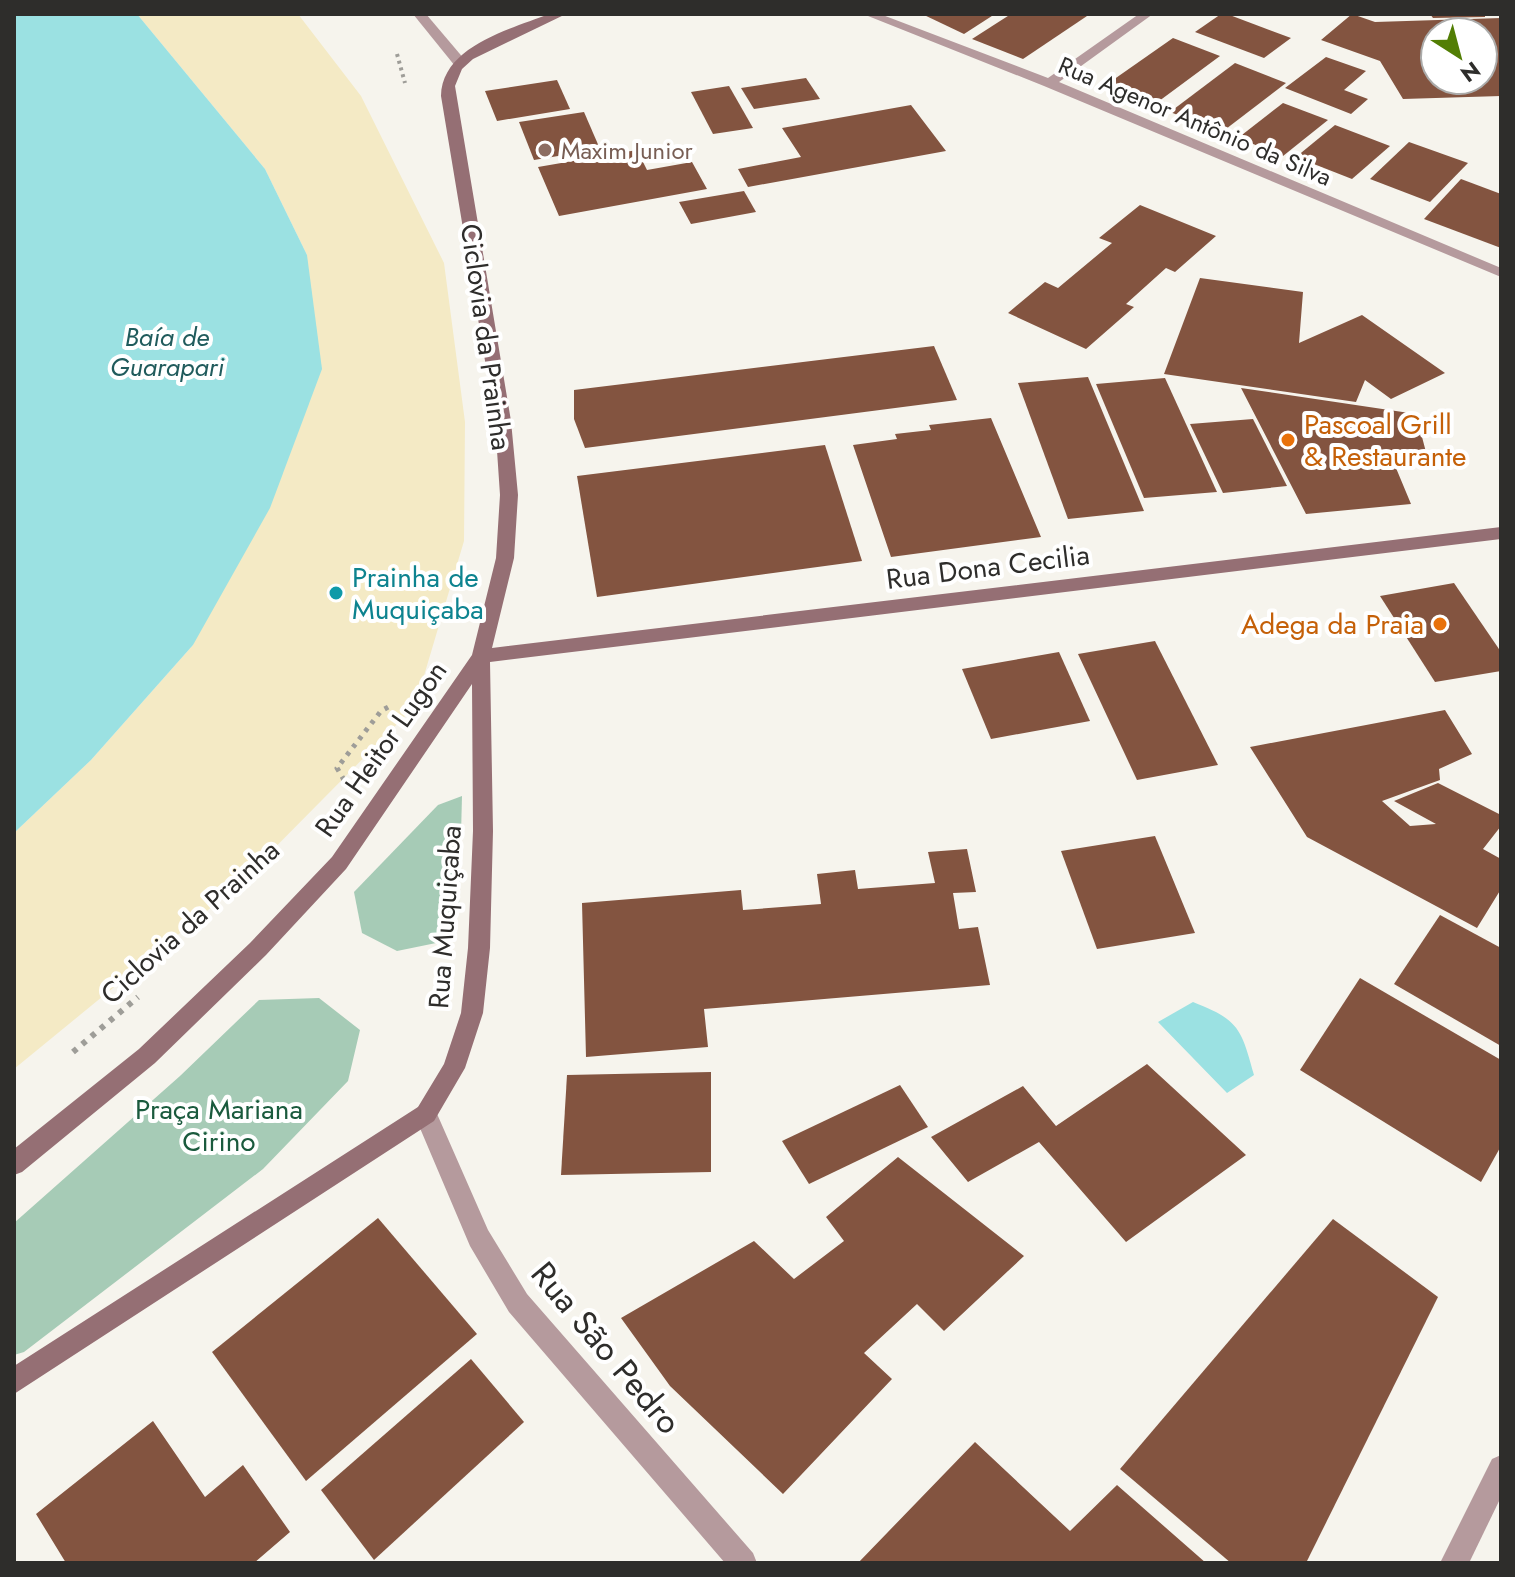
<svg xmlns="http://www.w3.org/2000/svg" width="1515" height="1577" font-family="Jost,sans-serif">
  <style>
    .green { fill: #a6cbb6 }
    .sand { fill: #f4eac5 }
    .water { fill: #9be1e2 }
    .building { fill: #835440; fill-rule: evenodd }
    .lines { fill: none; stroke-linecap: round; stroke-linejoin: round }
    .path-far2 { stroke: #9e9d98; stroke-width: 4; stroke-dasharray: 3 4; stroke-linecap: butt }
    .path-far1 { stroke: #9e9d98; stroke-width: 5; stroke-dasharray: 4 6; stroke-linecap: butt }
    .path { stroke: #9e9d98; stroke-width: 6; stroke-dasharray: 5 7; stroke-linecap: butt }
    .street { fill: #b59a9d; fill-rule: evenodd }
    .secondary { fill: #956f74; fill-rule: evenodd }
    .education-dot { fill: #8d6e63; stroke: #fff; stroke-width: 3 }
    .food-dot { fill: #e8710a; stroke: #fff; stroke-width: 3 }
    .culture-dot { fill: #0f9aa8; stroke: #fff; stroke-width: 3 }
    .labels { text-anchor: middle; dominant-baseline: central; stroke-width: 8; stroke-linejoin: round; paint-order: stroke }
    .far-street-label { font-size: 24px; fill: #2e2d2b; stroke: #fff }
    .far-education-label { font-size: 24px; fill: #785e54; stroke: #fff; text-anchor: start }
    .far-water-label { font-size: 26px; font-style: italic; fill: #205b5c; stroke: #fff }
    .street-label { font-size: 28px; fill: #2e2d2b; stroke: #fff }
    .food-label { font-size: 28px; fill: #c56008; stroke: #fff; text-anchor: start }
    .culture-label { font-size: 28px; fill: #0d838f; stroke: #fff; text-anchor: start }
    .park-label { font-size: 28px; fill: #1a5a3d; stroke: #fff }
    .near-street-label { font-size: 34px; fill: #2e2d2b; stroke: #fff }
  </style>
  <rect width="100%" height="100%" fill="#f6f4ed"/>
  <!-- green -->
  <g class="green">
    <polygon points="462,796 459,911 441,942 397,951 362,933 354,892 438,805"/>
    <polygon points="319,998 360,1030 348,1081 263,1169 24,1352 14,1355 14,1223 180,1076 259,1000"/>
  </g>
  <!-- sand -->
  <polygon class="sand" points="137,14 298,14 361,96 444,263 465,422 464,541 415,706 235,888 14,1069 14,833 91,760 193,645 307,255 265,169"/>
  <!-- water -->
  <g class="water">
    <polygon points="14,14 137,14 265,169 307,255 322,369 270,508 193,645 91,760 14,833"/>
    <path d="M1193 1002C1239 1020 1241 1028 1254 1075L1227 1093 1158 1022Z"/>
  </g>
  <!-- building -->
  <g class="building">
    <polygon points="922,14 995,14 964,34"/>
    <polygon points="1011,14 1090,14 1023,59 972,39"/>
    <polygon points="1221,14 1227,14 1291,38 1264,58 1195,32"/>
    <path d="M1352 14 1375 22 1501 18V96L1403 99 1380 61 1321 40ZM1435 32H1483V80H1435Z"/>
    <polygon points="1430,14 1485,14 1485,17 1433,18"/>
    <polygon points="1173,38 1220,56 1151,107 1103,87"/>
    <polygon points="1326,57 1366,71 1344,90 1368,99 1351,114 1285,88"/>
    <polygon points="1235,63 1286,83 1222,132 1170,112"/>
    <polygon points="806,78 820,99 754,109 741,88"/>
    <polygon points="557,80 570,109 497,121 485,91"/>
    <polygon points="729,86 753,128 713,134 691,92"/>
    <polygon points="1283,103 1328,120 1283,156 1238,138"/>
    <polygon points="911,105 946,151 748,187 738,169 801,157 782,128"/>
    <polygon points="584,112 600,149 534,160 519,122"/>
    <polygon points="1335,125 1390,146 1352,179 1296,157"/>
    <polygon points="1409,142 1468,163 1430,202 1370,179"/>
    <polygon points="637,150 647,170 692,162 707,189 559,216 538,167"/>
    <polygon points="1461,179 1501,194 1501,248 1424,219"/>
    <polygon points="744,191 756,212 691,224 679,202"/>
    <polygon points="1140,205 1216,236 1175,272 1166,268 1126,304 1134,307 1086,349 1008,313 1045,282 1058,288 1112,243 1099,238"/>
    <polygon points="1200,278 1303,292 1299,343 1362,315 1445,373 1391,399 1365,380 1356,402 1164,374"/>
    <polygon points="934,346 957,400 585,448 574,419 574,390"/>
    <polygon points="1088,377 1144,511 1068,519 1018,383"/>
    <polygon points="1165,378 1217,492 1144,498 1096,384"/>
    <polygon points="1241,388 1416,414 1427,456 1391,456 1411,504 1306,514"/>
    <polygon points="991,418 1041,537 891,557 853,445 897,439 895,434 931,430 929,425"/>
    <polygon points="1253,419 1287,486 1223,493 1190,424"/>
    <polygon points="825,445 862,561 597,597 577,476"/>
    <polygon points="1454,583 1501,652 1501,671 1435,682 1380,596"/>
    <polygon points="1155,641 1218,765 1137,780 1078,654"/>
    <polygon points="1059,652 1090,721 991,739 962,669"/>
    <polygon points="1445,710 1472,754 1439,769 1440,780 1382,801 1410,826 1436,824 1394,801 1438,783 1501,815 1501,826 1483,849 1501,859 1501,889 1477,928 1307,837 1250,747"/>
    <polygon points="1155,836 1195,933 1097,949 1061,851"/>
    <polygon points="967,849 976,892 953,893 959,929 978,927 990,985 704,1009 708,1047 586,1057 582,903 741,890 743,910 821,904 817,874 855,870 858,889 935,883 928,852"/>
    <polygon points="1440,915 1501,948 1501,1046 1394,984"/>
    <polygon points="1360,978 1501,1060 1501,1146 1481,1182 1300,1070"/>
    <polygon points="1147,1064 1246,1155 1126,1242 1039,1142 968,1182 931,1137 1023,1086 1056,1126"/>
    <polygon points="711,1072 711,1172 561,1175 567,1075"/>
    <polygon points="900,1085 928,1127 809,1184 782,1141"/>
    <polygon points="898,1157 1024,1256 944,1331 917,1304 864,1353 892,1379 783,1494 670,1386 621,1318 754,1241 794,1279 844,1241 826,1217"/>
    <polygon points="378,1218 477,1334 306,1481 212,1352"/>
    <polygon points="1333,1219 1438,1297 1306,1563 1231,1563 1120,1469"/>
    <polygon points="471,1359 524,1422 374,1560 321,1490"/>
    <polygon points="153,1421 205,1497 243,1465 290,1532 254,1563 66,1563 36,1514"/>
    <polygon points="975,1442 1070,1531 1117,1485 1206,1563 858,1563"/>
  </g>
  <g class="lines">
    <!-- path-far2 -->
    <polyline class="path-far2" points="397,54 405,83"/>
    <!-- path-far1 -->
    <polyline class="path-far1" points="344,780 337,768 381,711 392,705"/>
    <!-- path -->
    <polyline class="path" points="73,1052 138,997"/>
    <!-- street -->
    <g class="street">
      <polygon points="413,14 426,14 465,60 465,66 455,66"/>
      <polygon points="863,14 880,14 1048,78 1139,14 1153,14 1059,82 1501,268 1501,277 1044,86"/>
      <polygon points="426,1103 434,1107 488,1230 527,1294 753,1553 757,1563 725,1563 509,1312 470,1246 414,1114 418,1107"/>
      <polygon points="1501,1455 1501,1497 1469,1563 1440,1563 1492,1459"/>
    </g>
    <!-- secondary -->
    <path class="secondary" d="M549 14H566L473 59 462 69 455 86 511 421 518 495 514 558 492 648 1501 527V539L490 662 493 831 490 948 483 1013 465 1068 434 1121 14 1394V1366L418 1107 444 1064 461 1013 468 948 473 831 472 684 346 869 266 955 155 1063 22 1172 14 1175V1149L139 1049 250 943 332 857 472 655 496 558 500 495 495 421 441 96C442 46 511 29 549 14Z"/>
  </g>
  <!-- markers -->
  <circle class="education-dot" cx="545" cy="150" r="8"/>
  <g class="food-dot">
    <circle cx="1288" cy="440" r="8"/>
    <circle cx="1440" cy="624" r="8"/>
  </g>
  <circle class="culture-dot" cx="336" cy="593" r="8"/>
  <g class="labels">
    <!-- far-street labels -->
    <g class="far-street-label">
      <text transform="translate(1195 121) rotate(23)">Rua Agenor Antônio da Silva</text>
    </g>
    <!-- far-education labels -->
    <g class="far-education-label">
      <text x="561" y="150">Maxim Junior</text>
    </g>
    <!-- far-water labels -->
    <g class="far-water-label">
      <text x="167" y="337">Baía de<tspan x="167" dy="30">Guarapari</tspan></text>
    </g>
    <!-- street labels -->
    <g class="street-label">
      <text transform="translate(486 337) rotate(82)">Ciclovia da Prainha</text>
      <text transform="translate(988 567) rotate(-7)">Rua Dona Cecilia</text>
      <text transform="translate(381 749) rotate(-55)">Rua Heitor Lugon</text>
      <text transform="translate(445 917) rotate(-86)">Rua Muquiçaba</text>
      <text transform="translate(190 922) rotate(-42)">Ciclovia da Prainha</text>
    </g>
    <!-- food labels -->
    <g class="food-label">
      <text x="1304" y="424">Pascoal Grill<tspan x="1304" dy="32">&amp; Restaurante</tspan></text>
      <text x="1424" y="624" text-anchor="end">Adega da Praia</text>
    </g>
    <!-- culture labels -->
    <g class="culture-label">
      <text x="352" y="577">Prainha de<tspan x="352" dy="32">Muquiçaba</tspan></text>
    </g>
    <!-- park labels -->
    <g class="park-label">
      <text x="219" y="1109">Praça Mariana<tspan x="219" dy="32">Cirino</tspan></text>
    </g>
    <!-- near-street labels -->
    <g class="near-street-label">
      <text transform="translate(606 1348) rotate(50)">Rua São Pedro</text>
    </g>
  </g>
  <!-- border -->
  <rect width="1515" height="1577" fill="none" stroke="#2e2d2b" stroke-width="32"/>
  <!-- north arrow -->
  <g transform="translate(1459 56) rotate(144)"><circle r="38" fill="#ffffff" stroke="#ababaa" stroke-width="2"/>
  <path d="M0-6L14 30L0 20L-14 30Z" fill="#527e04"/>
  <text y="-12" font-size="22" font-weight="bold" text-anchor="middle" fill="#2e2d2b">N</text>
  </g>
</svg>
